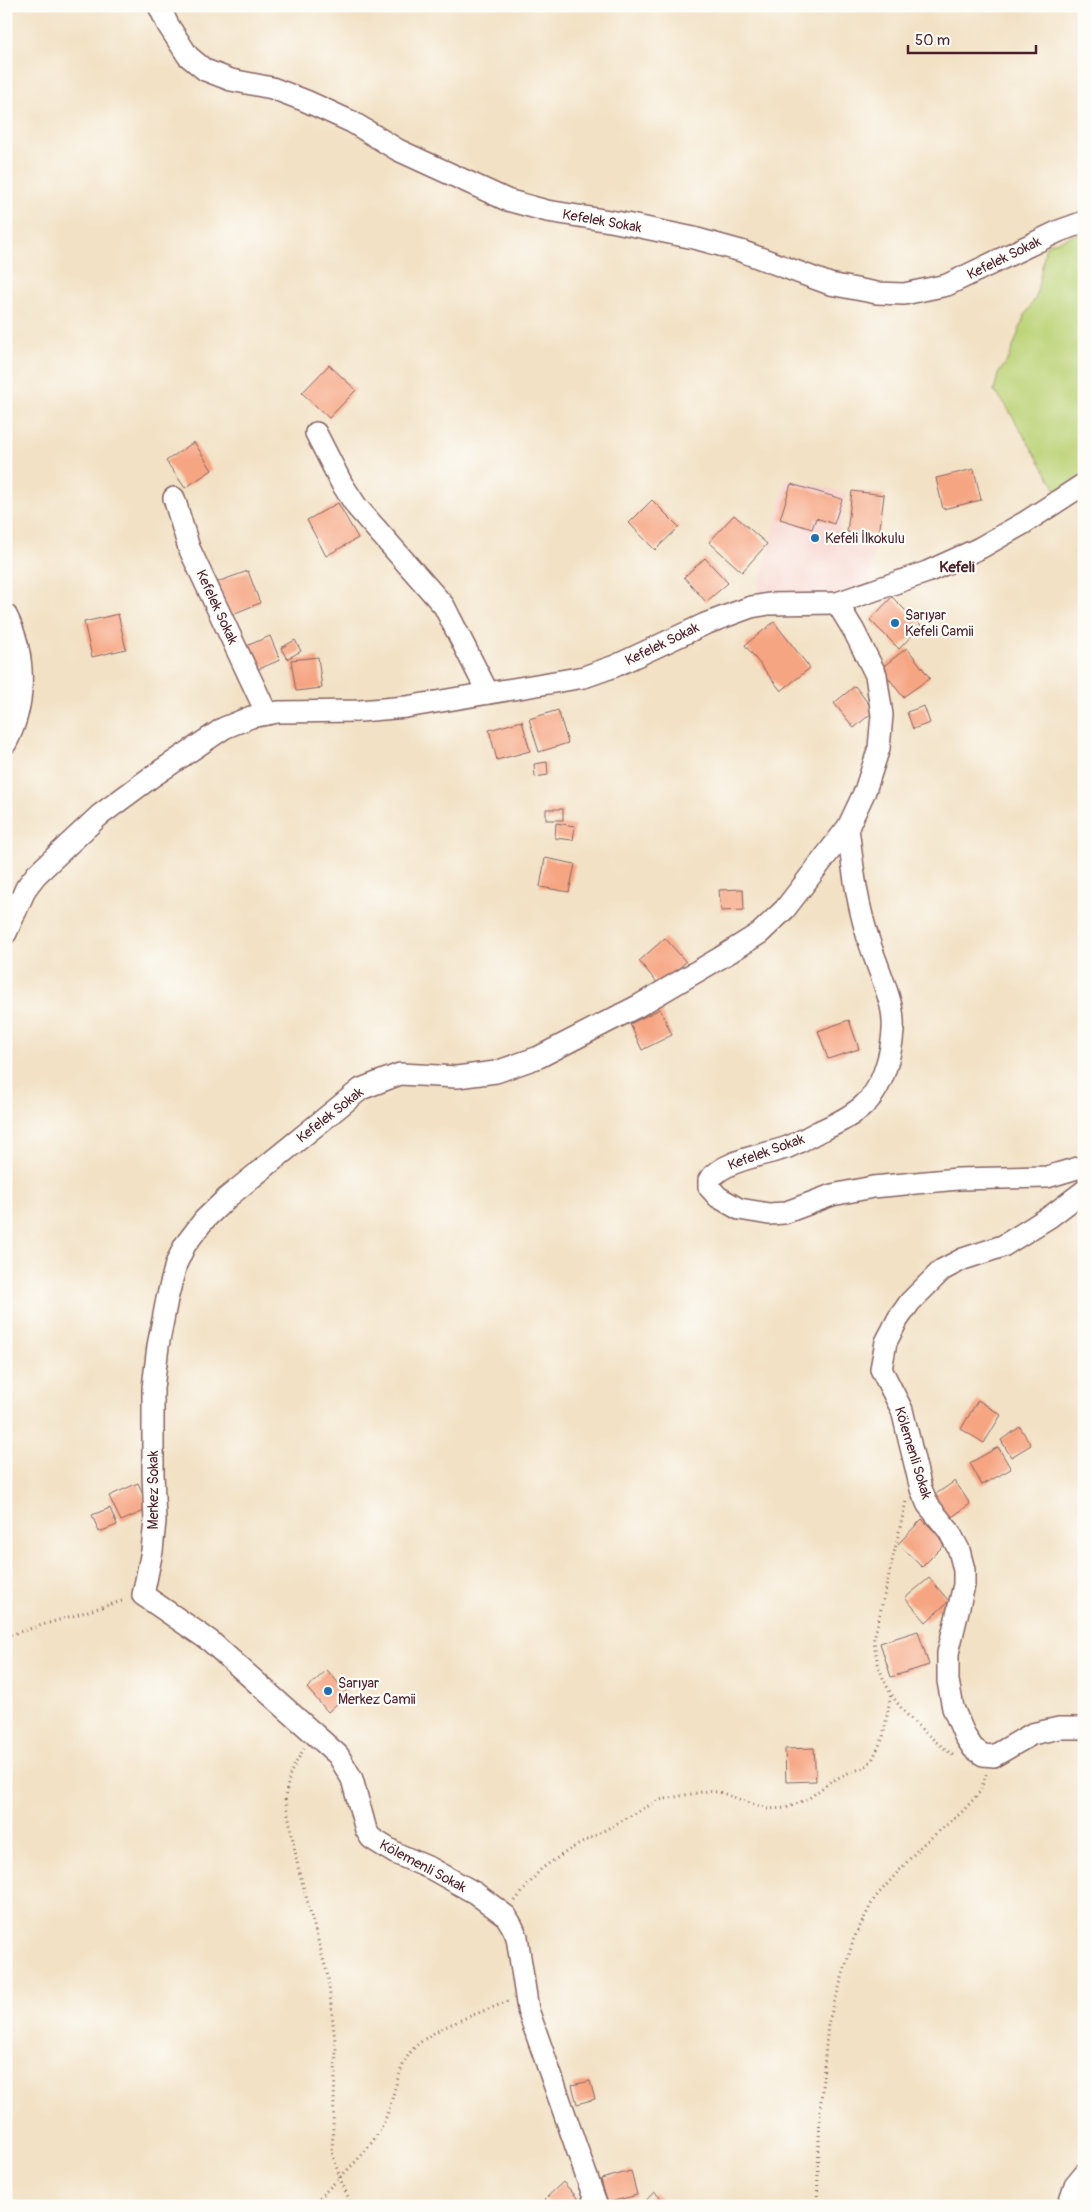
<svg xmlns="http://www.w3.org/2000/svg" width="1090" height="2212" font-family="Pangolin,sans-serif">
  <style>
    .built { fill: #f7d0cb }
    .green { fill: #bcd377; stroke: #837951 }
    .building { fill: #f6a582 }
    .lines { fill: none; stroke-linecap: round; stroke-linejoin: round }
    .minor-casing { stroke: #856361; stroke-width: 24 }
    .path { stroke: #856361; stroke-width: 3; stroke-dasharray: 1 4; stroke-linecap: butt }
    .minor { stroke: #fff; stroke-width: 21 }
    .poi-dot { fill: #1f6fb2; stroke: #fdfcf7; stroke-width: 2 }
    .labels { text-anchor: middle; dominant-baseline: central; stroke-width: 4.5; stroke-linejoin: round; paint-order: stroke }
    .street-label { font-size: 14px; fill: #4a1f2b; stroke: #fdfcf7 }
    .poi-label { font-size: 14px; fill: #4a1f2b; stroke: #fdfcf7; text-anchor: start }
    .neighbourhood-label { font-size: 15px; font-weight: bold; fill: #4a1f2b; stroke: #fdfcf7 }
  </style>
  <rect width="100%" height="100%" fill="#fdfcf7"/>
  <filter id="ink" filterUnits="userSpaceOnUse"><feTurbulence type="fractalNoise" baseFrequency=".02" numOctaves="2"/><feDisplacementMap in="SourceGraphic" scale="10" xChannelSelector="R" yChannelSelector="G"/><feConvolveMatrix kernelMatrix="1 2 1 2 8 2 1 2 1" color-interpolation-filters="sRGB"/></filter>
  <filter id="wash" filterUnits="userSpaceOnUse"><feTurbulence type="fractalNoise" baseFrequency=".0096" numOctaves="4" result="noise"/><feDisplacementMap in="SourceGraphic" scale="20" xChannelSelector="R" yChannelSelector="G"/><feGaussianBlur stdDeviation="1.12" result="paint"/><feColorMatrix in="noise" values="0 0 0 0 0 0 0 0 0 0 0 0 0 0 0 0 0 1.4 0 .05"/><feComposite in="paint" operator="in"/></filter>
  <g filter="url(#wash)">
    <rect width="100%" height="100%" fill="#f2e1c4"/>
    <!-- built -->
    <polygon class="built" points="787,479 846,493 839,533 876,542 868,584 834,598 765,598 758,592"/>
    <!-- green -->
    <polygon class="green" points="1084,232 1084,475 1057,491 1005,404 994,391 998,374 1009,358 1025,315 1036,297 1046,245"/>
    <g id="blocks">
      <!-- building -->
      <g class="building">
        <polygon points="329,365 356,390 329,418 302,393"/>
        <polygon points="194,442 212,470 185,488 166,461"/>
        <polygon points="974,469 981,500 943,509 936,478"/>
        <polygon points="791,484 842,499 834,524 816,518 812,529 780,519"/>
        <polygon points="852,491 884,495 879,536 847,532"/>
        <polygon points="652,500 679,527 655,550 629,523"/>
        <polygon points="338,503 358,538 326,556 307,520"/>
        <polygon points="734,515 767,544 742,572 709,542"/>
        <polygon points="705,558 728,583 706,602 684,577"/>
        <polygon points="248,571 260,603 230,615 217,582"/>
        <polygon points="892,597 921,626 899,649 870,620"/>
        <polygon points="118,614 126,649 92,657 84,622"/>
        <polygon points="774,622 810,668 781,691 745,645"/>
        <polygon points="270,636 280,660 254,671 244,647"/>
        <polygon points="295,640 301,651 287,659 281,648"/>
        <polygon points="907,648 930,678 903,697 881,668"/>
        <polygon points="318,657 322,688 296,691 291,660"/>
        <polygon points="855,686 874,711 854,728 834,703"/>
        <polygon points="924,706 930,723 913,729 907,712"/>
        <polygon points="558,710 568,743 539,752 529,719"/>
        <polygon points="522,721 530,751 497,760 489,730"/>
        <polygon points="547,762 548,775 535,777 534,764"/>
        <rect x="546" y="809" width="17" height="11"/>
        <polygon points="556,823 575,826 573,840 555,838"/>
        <polygon points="545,858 575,864 569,892 540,887"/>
        <polygon points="743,889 744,910 721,911 719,890"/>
        <polygon points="665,938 686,962 659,985 639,961"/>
        <polygon points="660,1009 672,1035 642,1050 630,1024"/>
        <polygon points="849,1020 859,1049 828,1059 818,1031"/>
        <polygon points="978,1400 1001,1415 984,1443 961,1429"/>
        <polygon points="1020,1427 1031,1445 1011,1457 1001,1440"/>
        <polygon points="998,1447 1011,1469 982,1485 970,1463"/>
        <polygon points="955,1481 970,1504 949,1519 933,1496"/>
        <polygon points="138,1483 149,1509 121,1521 109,1496"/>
        <polygon points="110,1508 117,1525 99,1532 92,1515"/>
        <polygon points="922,1519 946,1543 922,1567 898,1544"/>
        <polygon points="929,1578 949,1601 926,1622 905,1598"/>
        <polygon points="918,1631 929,1665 891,1677 880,1643"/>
        <polygon points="327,1670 348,1694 328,1712 307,1688"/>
        <polygon points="814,1748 816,1781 786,1782 785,1749"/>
        <polygon points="590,2081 595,2099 577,2104 572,2085"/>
        <polygon points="631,2171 637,2195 607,2203 601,2179"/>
        <polygon points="563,2182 580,2201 575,2206 552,2206 545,2199"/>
        <polygon points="654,2192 670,2206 641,2206"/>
      </g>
    </g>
  </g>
  <g filter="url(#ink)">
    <use href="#blocks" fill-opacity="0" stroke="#856361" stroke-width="1"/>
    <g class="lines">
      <defs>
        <g id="minor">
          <polyline points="159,6 168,25 188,56 205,70 231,80 272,88 306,101 352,122 398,150 507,200 547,211 616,222 694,238 741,251 830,284 877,293 904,294 947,285 1059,231 1084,222"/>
          <polyline points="316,433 342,484 357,507 444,606 488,693"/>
          <polyline points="174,498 189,548 267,714"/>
          <path d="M6 615C26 654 27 703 6 743"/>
          <path d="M848 827C852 862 856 897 866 931 873 957 885 981 891 1006 898 1034 886 1085 864 1105 851 1117 834 1125 818 1132 808 1137 798 1143 788 1147 763 1156 726 1159 709 1180V1187L718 1197 739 1209 769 1214 784 1213 832 1195 873 1187 958 1179 1047 1177 1084 1166"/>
          <polyline points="6,933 26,888 36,875 71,842 100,815 150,778 224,728 251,717 278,712 360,711 406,707 584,677 615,666 705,624 751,607 769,604 837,603 927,572 980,548 1024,523 1084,484"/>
          <polyline points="1084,1191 1051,1216 1003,1246 963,1259 942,1270 910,1302 898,1319 886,1342 881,1369 902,1410 921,1489 928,1505 949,1531 959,1550 964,1570 964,1585 948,1653 948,1681 953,1708 965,1736 973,1748 983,1755 994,1756 1032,1734 1059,1728 1084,1728"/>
          <polyline points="597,2206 528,2010 517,1937 512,1926 506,1916 475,1893 432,1869 395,1853 371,1838 366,1830 352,1779 338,1755 210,1641 143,1595 152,1551 155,1521 153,1474 153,1388 158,1346 167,1299 176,1264 185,1245 204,1220 228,1197 361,1089 400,1074 457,1077 496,1072 539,1057 638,1006 725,955 760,933 785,909 848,827 865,791 879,748 882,715 876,675 854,631 837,603"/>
          <polyline points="1068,2206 1075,2185 1084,2174"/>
        </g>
      </defs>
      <!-- minor casing -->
      <use href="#minor" class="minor-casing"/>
      <!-- path -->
      <g class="path">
        <path d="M906 1502 874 1639C878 1695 913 1724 954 1756"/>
        <polyline points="6,1636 125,1600"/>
        <polyline points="304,1748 290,1774 285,1798 298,1867 328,1977 336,2050 332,2152 340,2178 352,2206"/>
        <polyline points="515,1901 541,1869 569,1850 659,1800 707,1791 719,1792 767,1809 786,1808 808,1799 830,1782 850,1772 864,1768 872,1760 883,1738 891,1693"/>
        <path d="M313 2206C335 2179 364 2159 381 2128 395 2103 395 2067 415 2047 438 2025 479 2014 508 2001"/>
        <polyline points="817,2206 820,2111 828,2024 854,1938 874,1899 921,1846 961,1813 980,1792 987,1772"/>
      </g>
      <!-- minor -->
      <use href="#minor" class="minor"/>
    </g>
  </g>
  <!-- markers -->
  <g class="poi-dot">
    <circle cx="815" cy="538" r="5"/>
    <circle cx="895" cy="623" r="5"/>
    <circle cx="328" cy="1691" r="5"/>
  </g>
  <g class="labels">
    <!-- street labels -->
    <g class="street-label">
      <text transform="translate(602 221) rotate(10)">Kefelek Sokak</text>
      <text transform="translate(1004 258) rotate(-26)">Kefelek Sokak</text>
      <text transform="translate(217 607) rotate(65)">Kefelek Sokak</text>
      <text transform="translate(662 644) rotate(-26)">Kefelek Sokak</text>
      <text transform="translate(330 1115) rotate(-38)">Kefelek Sokak</text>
      <text transform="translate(766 1152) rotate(-20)">Kefelek Sokak</text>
      <text transform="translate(913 1453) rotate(73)">Kölemenli Sokak</text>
      <text transform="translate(153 1490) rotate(-90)">Merkez Sokak</text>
      <text transform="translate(423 1866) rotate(28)">Kölemenli Sokak</text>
    </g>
    <!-- poi labels -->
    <g class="poi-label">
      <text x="825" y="538">Kefeli İlkokulu</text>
      <text x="905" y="615">Sarıyar<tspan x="905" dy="16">Kefeli Camii</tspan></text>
      <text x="338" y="1683">Sarıyar<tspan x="338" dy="16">Merkez Camii</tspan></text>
    </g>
    <!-- neighbourhood labels -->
    <g class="neighbourhood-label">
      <text x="957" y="567">Kefeli</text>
    </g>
  </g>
  <!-- margin -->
  <rect width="1090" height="2212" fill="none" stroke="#fdfcf7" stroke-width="25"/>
  <!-- scale -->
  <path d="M908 45v8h128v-8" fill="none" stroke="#4a1f2b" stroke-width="2.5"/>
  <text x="915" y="45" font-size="15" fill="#4a1f2b" stroke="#fdfcf7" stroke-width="4" paint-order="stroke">50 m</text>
</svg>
